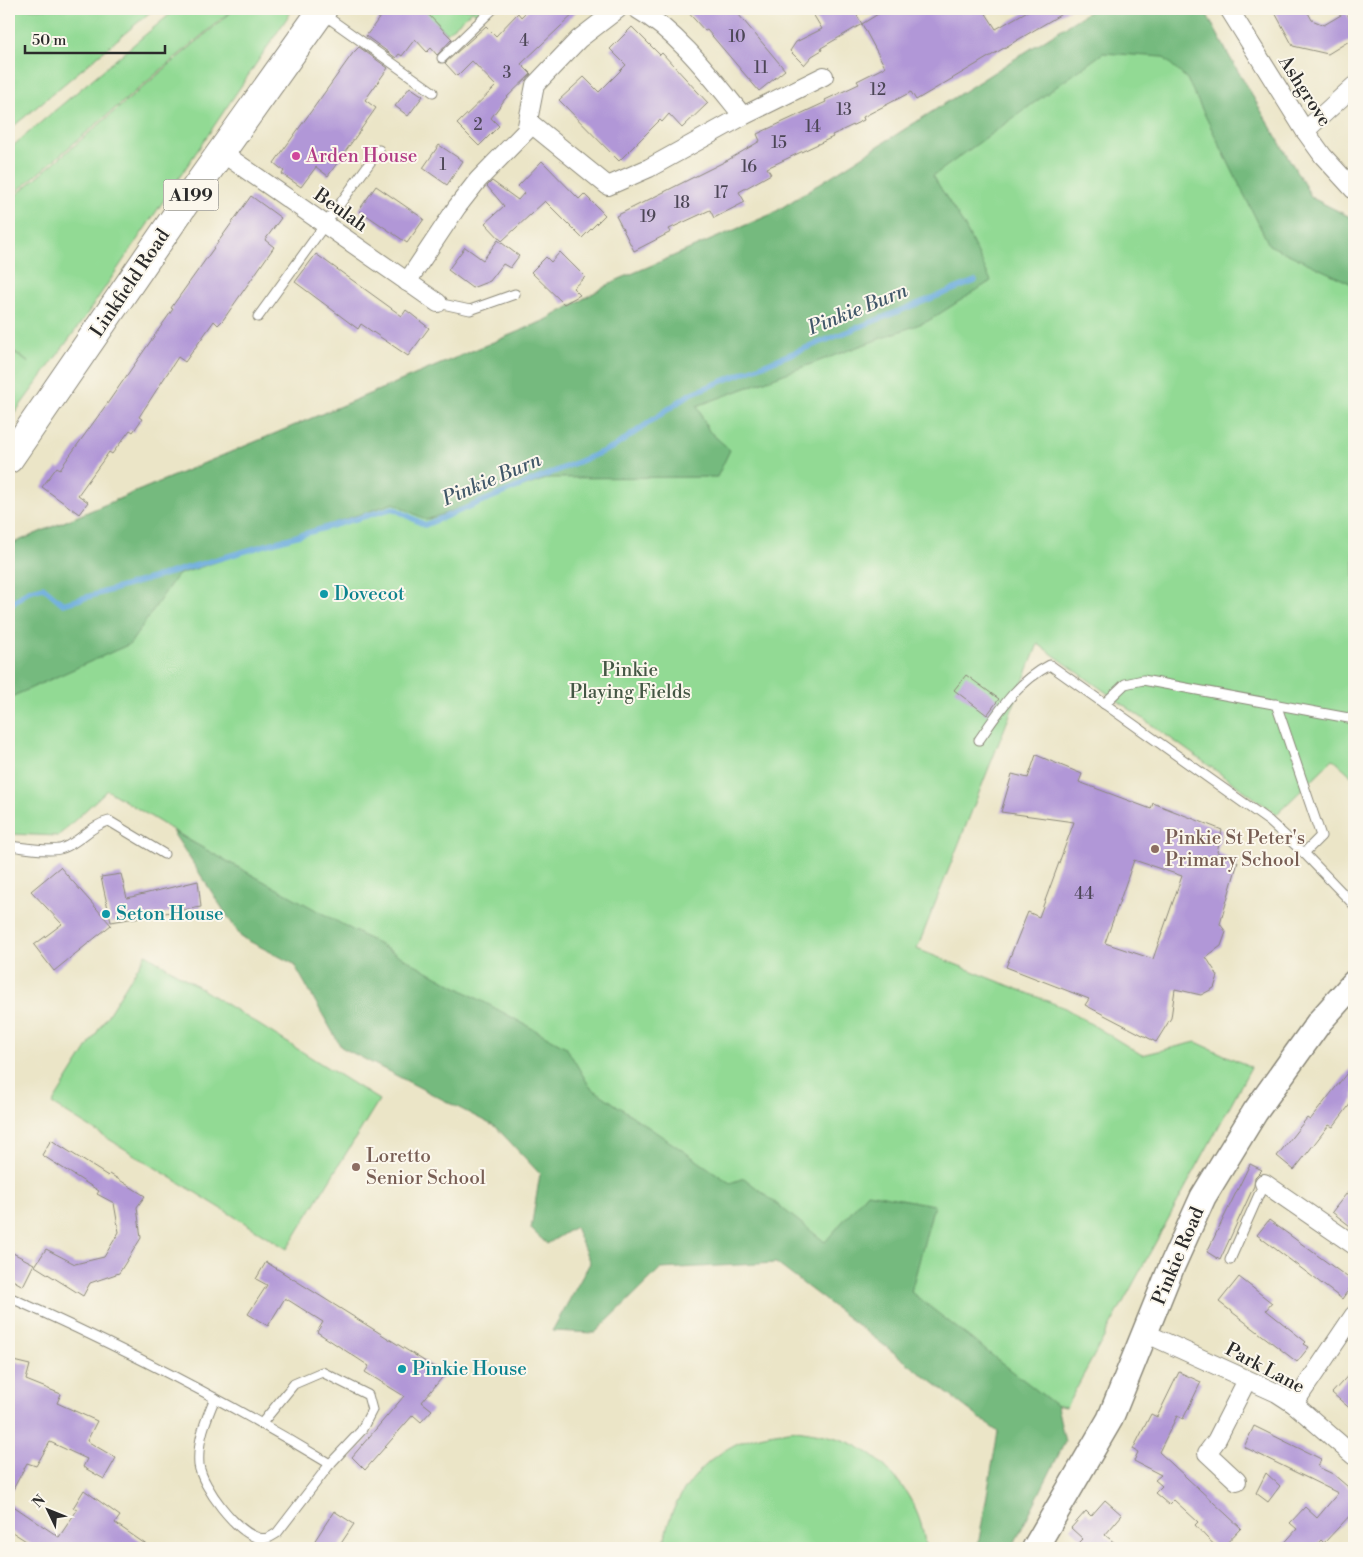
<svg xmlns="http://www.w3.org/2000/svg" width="1363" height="1557" font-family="'Libre Bodoni',serif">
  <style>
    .green { fill: #92da94; stroke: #5e8260 }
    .forest { fill: #75ba7e; stroke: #507254 }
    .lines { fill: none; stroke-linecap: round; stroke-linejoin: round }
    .stream { stroke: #68aadd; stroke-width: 5.5 }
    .building { fill: #b197d7; fill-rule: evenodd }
    .lane-casing { stroke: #8b8879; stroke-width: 11 }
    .street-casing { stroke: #8b8879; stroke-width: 20 }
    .secondary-casing { stroke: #8b8879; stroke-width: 28 }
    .primary-casing { stroke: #8b8879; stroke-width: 30 }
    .lane { stroke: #fff; stroke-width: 9 }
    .street { stroke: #fff; stroke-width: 18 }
    .secondary { stroke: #fff; stroke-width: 25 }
    .primary { stroke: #fff; stroke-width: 28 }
    .hotel-dot { fill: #d1479c; stroke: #fbf7ec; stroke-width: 2 }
    .culture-dot { fill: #0f9aa8; stroke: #fbf7ec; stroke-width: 2 }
    .education-dot { fill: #8d6e63; stroke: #fbf7ec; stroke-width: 2 }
    .labels { text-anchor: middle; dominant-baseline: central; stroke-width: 4; stroke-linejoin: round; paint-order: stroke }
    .number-label { font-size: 16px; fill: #4c4656 }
    .shield { fill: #fbf7ec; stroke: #696865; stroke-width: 1 }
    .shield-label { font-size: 18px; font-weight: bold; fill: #2b2b2b }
    .street-label { font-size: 19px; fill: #2b2b2b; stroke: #fbf7ec }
    .hotel-label { font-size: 19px; fill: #b23c85; stroke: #fbf7ec; text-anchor: start }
    .culture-label { font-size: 19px; fill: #0d838f; stroke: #fbf7ec; text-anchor: start }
    .park-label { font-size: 19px; fill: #455745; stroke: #fbf7ec }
    .education-label { font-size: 19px; fill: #785e54; stroke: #fbf7ec; text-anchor: start }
    .water-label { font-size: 20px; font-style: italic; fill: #405769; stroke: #fbf7ec }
  </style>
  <rect width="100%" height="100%" fill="#fbf7ec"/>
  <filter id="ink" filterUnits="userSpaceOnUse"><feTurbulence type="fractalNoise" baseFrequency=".02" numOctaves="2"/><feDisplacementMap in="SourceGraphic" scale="10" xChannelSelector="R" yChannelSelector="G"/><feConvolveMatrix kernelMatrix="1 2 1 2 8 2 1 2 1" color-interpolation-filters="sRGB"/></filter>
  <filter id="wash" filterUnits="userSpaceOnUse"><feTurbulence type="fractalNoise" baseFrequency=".0096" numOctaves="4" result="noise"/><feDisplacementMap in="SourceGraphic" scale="20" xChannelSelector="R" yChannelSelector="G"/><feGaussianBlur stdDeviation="1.12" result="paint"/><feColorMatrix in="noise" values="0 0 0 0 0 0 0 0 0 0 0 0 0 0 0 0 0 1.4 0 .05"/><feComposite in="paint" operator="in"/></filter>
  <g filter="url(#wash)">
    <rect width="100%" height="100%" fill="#ebe5c7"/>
    <!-- green -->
    <g class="green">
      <polygon points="9,9 154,9 9,130"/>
      <polygon points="176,9 233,9 9,198 9,149"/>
      <polygon points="235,9 293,9 83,320 9,421 9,349 29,363 9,347 9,201"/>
      <polygon points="375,9 390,9 408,31 431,9 490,9 483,15 478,15 472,11 447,33 436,22 416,41"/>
      <polygon points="1093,9 1204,9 1229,56 1312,198 1354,219 1354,778 1333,759 1277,814 1038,644 917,949 1065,1008 1142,1055 1196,1042 1251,1067 1066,1407 1041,1403 555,1063 107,790 58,836 9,834 9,545 546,320 615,281 772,214"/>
      <polygon points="146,954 379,1100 287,1249 52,1104"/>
      <path d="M796 1430C816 1433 836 1436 855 1445 891 1463 924 1507 925 1548H664C666 1505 698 1463 736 1444 755 1435 775 1433 796 1430Z"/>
    </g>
    <!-- forest -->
    <g class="forest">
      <polygon points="1093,9 1204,9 1229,56 1312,198 1354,219 1354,285 1269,245 1187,79 1163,57 1103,53 933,176 965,227 991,281 928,321 697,406 709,431 730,450 717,477 549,478 426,520 394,503 177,575 130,644 9,698 9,545 546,320 615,281 772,214"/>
      <polygon points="172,831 566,1047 590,1087 730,1183 744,1178 825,1242 867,1193 934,1205 911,1292 1057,1406 1065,1442 1012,1548 974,1548 979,1540 998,1432 776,1263 660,1269 595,1333 552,1331 590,1263 575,1227 547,1244 531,1229 540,1174 496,1127 341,1047 294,964 241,937"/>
    </g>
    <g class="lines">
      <!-- stream -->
      <polyline class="stream" points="9,606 28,591 43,587 63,604 393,508 425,525 614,447 690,394 975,281"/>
    </g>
    <g id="blocks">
      <!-- building -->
      <g class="building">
        <polygon points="390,9 423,9 452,39 437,55 431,48 427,52 415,39 402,56 399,54 396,58 366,36 380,17"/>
        <polygon points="529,9 579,9 521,64 531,74 505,99 491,118 499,126 479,146 457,124 496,86 472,61 457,76 445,63 486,26 496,36 518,13 521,17"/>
        <polygon points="685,9 734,9 785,70 759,91 707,30 705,31"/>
        <polygon points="810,9 853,9 862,24 821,48 822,50 812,56 804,65 790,51 796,42 822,29"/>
        <polygon points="886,9 983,9 996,29 1031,9 1070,9 916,100 911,92 863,117 864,120 832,135 833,137 767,168 771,174 739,192 745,202 714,218 710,210 669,229 671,232 634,251 616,216 728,160 760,141 757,134 826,102 825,100 859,84 857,81 885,67 862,24"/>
        <polygon points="1273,9 1306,9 1312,20 1324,25 1346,12 1354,26 1354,38 1328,54 1293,46"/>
        <polygon points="632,27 660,55 662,53 708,103 682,128 669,114 662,122 660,120 619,161 559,100 584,77 599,92 626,65 610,49"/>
        <polygon points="359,47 388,68 365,100 376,108 328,176 316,167 301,187 282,174 284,171 274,163 353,53"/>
        <polygon points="410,87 423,96 408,116 395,106"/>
        <polygon points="439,145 463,161 447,185 423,168"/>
        <polygon points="542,161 579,199 584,194 605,215 582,238 545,201 502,241 485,223 504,206 487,186 492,181 518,200 524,193 518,186"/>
        <polygon points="376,186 424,219 407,243 359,210"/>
        <polygon points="251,196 281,218 265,240 274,247 223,320 218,325 214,321 185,362 178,357 139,417 142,419 133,432 130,430 112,454 109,452 78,495 88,502 79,514 42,487 57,467 60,469 109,401 173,309 171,308"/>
        <polygon points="498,240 519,256 510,268 503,264 490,281 472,288 448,270 465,247 483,260"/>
        <polygon points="560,252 585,277 573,288 580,295 564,304 531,272 546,257 551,262"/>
        <polygon points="316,254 402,316 406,310 429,328 408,356 361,324 358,329 295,282"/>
        <polygon points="966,675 999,699 987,715 954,690"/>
        <path d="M1036 755 1082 774 1079 782 1151 809 1153 803 1222 830 1217 852 1238 862 1220 924 1226 932 1221 946 1206 957 1218 976 1214 988 1201 995 1175 989 1171 1018 1156 1042 1085 1005 1089 999 1006 967 1028 912 1039 917 1074 822 1001 812 1012 774 1028 778ZM1134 860 1182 876 1153 959 1105 943Z"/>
        <polygon points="60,867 111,925 54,971 34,945 62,924 31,891"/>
        <polygon points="121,874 127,898 198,881 201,907 111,922 101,877"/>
        <polygon points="1354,1064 1354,1099 1333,1127 1329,1125 1294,1170 1277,1156 1307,1118 1310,1120"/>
        <polygon points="51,1140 108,1176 110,1174 145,1196 137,1207 141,1238 119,1273 90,1283 83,1296 35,1266 46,1249 75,1264 104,1257 119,1232 114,1203 97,1194 99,1191 42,1155"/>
        <polygon points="1250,1164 1262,1170 1255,1177 1254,1186 1220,1260 1207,1252"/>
        <polygon points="1354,1184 1354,1229 1332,1212"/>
        <polygon points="1269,1220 1354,1282 1342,1299 1257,1235"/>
        <polygon points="9,1251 34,1264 23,1286 9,1278"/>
        <polygon points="266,1262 445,1374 422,1402 432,1410 421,1422 413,1415 365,1470 352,1457 404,1396 365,1372 369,1366 317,1332 323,1322 285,1298 268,1326 248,1314 267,1285 256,1279"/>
        <polygon points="1239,1277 1272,1303 1266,1310 1306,1342 1304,1344 1309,1347 1297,1362 1219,1302"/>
        <polygon points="9,1360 30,1365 26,1380 61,1394 57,1403 97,1421 87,1441 116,1458 104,1479 83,1467 87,1459 50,1442 36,1466 27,1463 9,1497"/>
        <polygon points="1354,1369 1354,1412 1332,1393"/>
        <polygon points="1179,1372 1201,1382 1183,1419 1177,1416 1159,1452 1241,1528 1222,1548 1218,1548 1207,1538 1195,1525 1198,1522 1174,1500 1169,1505 1155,1493 1162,1486 1155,1480 1161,1475 1134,1461 1138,1452 1133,1449 1151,1414 1157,1417"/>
        <polygon points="1254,1426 1321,1459 1318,1467 1333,1474 1354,1492 1354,1511 1324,1543 1321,1540 1314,1548 1280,1548 1297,1529 1290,1523 1305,1507 1317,1518 1338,1493 1244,1447"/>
        <polygon points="1266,1473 1280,1486 1268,1502 1256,1493"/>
        <polygon points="84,1490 120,1516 115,1523 151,1548 37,1548 9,1530 9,1503 59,1537 77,1510 73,1508"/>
        <polygon points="1105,1500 1122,1515 1105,1535 1121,1548 1074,1548 1083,1539 1071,1528 1086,1511 1091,1516"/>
        <polygon points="334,1511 354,1524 338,1548 310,1548"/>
      </g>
    </g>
  </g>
  <g filter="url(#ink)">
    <use href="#blocks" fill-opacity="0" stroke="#8b8879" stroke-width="1"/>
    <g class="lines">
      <defs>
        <g id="lane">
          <polyline points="323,14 433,92"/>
          <polyline points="442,58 493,9"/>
          <polyline points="438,303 470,310 515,294"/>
          <polyline points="258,317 379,150"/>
          <polyline points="1104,704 1125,684 1143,680 1354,719"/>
          <polyline points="1276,704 1321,836 1304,853"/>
          <path d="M979 740C1000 710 1017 682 1050 665L1269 821 1304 853 1354 905"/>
          <path d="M9 846C22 847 51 853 63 848 80 842 91 825 109 821L164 854"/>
          <polyline points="1230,1260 1264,1183"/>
          <path d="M9 1297C121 1347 225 1400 330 1464L361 1431 372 1410 368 1395 322 1372 294 1384 262 1423"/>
          <path d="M215 1398C206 1419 197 1441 199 1465 202 1487 237 1533 259 1538 266 1540 271 1537 277 1533L330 1464"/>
        </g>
        <g id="street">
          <path d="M637 9C680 34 712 78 743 116"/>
          <polyline points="1229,9 1305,131 1323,156 1354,190"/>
          <polyline points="529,122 608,186 649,168 743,116 824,76"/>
          <polyline points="1305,131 1354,86"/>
          <polyline points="221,152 438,303"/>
          <polyline points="407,282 457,207 478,180 526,131 535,85 579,39 618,9"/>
          <polyline points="1264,1183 1354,1245"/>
          <polyline points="1145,1333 1277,1393 1294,1404 1354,1456"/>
          <polyline points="1294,1404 1354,1315"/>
          <polyline points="1237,1481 1207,1453 1216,1441 1247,1380"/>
        </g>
        <polyline id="secondary" points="1035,1548 1110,1419 1171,1268 1203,1197 1255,1112 1320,1021 1354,983"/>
        <polyline id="primary" points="9,459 185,203 323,9"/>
      </defs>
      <!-- lane casing -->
      <use href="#lane" class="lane-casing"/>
      <!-- street casing -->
      <use href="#street" class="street-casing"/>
      <!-- secondary casing -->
      <use href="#secondary" class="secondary-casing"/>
      <!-- primary casing -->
      <use href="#primary" class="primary-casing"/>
      <!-- lane -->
      <use href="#lane" class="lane"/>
      <!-- street -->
      <use href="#street" class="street"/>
      <!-- secondary -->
      <use href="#secondary" class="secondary"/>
      <!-- primary -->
      <use href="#primary" class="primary"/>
    </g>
  </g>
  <!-- markers -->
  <circle class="hotel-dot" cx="296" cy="156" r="5"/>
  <g class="culture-dot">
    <circle cx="324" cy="594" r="5"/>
    <circle cx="106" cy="914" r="5"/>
    <circle cx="402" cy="1369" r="5"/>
  </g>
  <g class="education-dot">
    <circle cx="1155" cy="849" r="5"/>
    <circle cx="356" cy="1167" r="5"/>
  </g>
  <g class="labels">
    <!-- number labels -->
    <g class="number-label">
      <text x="737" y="37">10</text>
      <text x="524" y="41">4</text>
      <text x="761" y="68">11</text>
      <text x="507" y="73">3</text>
      <text x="878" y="90">12</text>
      <text x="844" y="110">13</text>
      <text x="478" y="125">2</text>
      <text x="813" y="127">14</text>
      <text x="779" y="143">15</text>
      <text x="443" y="165">1</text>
      <text x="749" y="167">16</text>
      <text x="721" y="193">17</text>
      <text x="682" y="203">18</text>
      <text x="648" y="217">19</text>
      <text x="1084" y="894">44</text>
    </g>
    <!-- shield labels -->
    <rect class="shield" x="163.5" y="179.5" width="55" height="31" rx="4"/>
    <g class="shield-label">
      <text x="191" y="195">A199</text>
    </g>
    <!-- street labels -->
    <g class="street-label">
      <text transform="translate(1305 91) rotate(57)">Ashgrove</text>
      <text transform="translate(341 210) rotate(35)">Beulah</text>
      <text transform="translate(130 283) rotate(-56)">Linkfield Road</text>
      <text transform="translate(1178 1256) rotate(-67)">Pinkie Road</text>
      <text transform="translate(1265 1368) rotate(28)">Park Lane</text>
    </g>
    <!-- hotel labels -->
    <g class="hotel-label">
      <text x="306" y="156">Arden House</text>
    </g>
    <!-- culture labels -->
    <g class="culture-label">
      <text x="334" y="594">Dovecot</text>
      <text x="116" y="914">Seton House</text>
      <text x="412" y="1369">Pinkie House</text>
    </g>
    <!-- park labels -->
    <g class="park-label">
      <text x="630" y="670">Pinkie<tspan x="630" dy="22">Playing Fields</tspan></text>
    </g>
    <!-- education labels -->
    <g class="education-label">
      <text x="1165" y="838">Pinkie St Peter's<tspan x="1165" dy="22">Primary School</tspan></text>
      <text x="366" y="1156">Loretto<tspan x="366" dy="22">Senior School</tspan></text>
    </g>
    <!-- water labels -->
    <g class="water-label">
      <text transform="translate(858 310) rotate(-22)">Pinkie Burn</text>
      <text transform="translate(492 480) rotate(-23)">Pinkie Burn</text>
    </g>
  </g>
  <!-- margin -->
  <rect width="1363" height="1557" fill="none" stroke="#fbf7ec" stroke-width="30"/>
  <!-- north arrow -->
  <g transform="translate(48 1510) rotate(313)" stroke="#fbf7ec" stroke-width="4" paint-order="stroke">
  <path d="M0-4L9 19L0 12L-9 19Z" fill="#2b2b2b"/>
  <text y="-8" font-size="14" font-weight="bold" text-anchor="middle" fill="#2b2b2b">N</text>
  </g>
  <!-- scale -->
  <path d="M25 45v8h140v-8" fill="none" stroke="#2b2b2b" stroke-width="2.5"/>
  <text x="32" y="45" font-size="15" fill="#2b2b2b" stroke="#fbf7ec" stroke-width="4" paint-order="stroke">50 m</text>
</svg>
